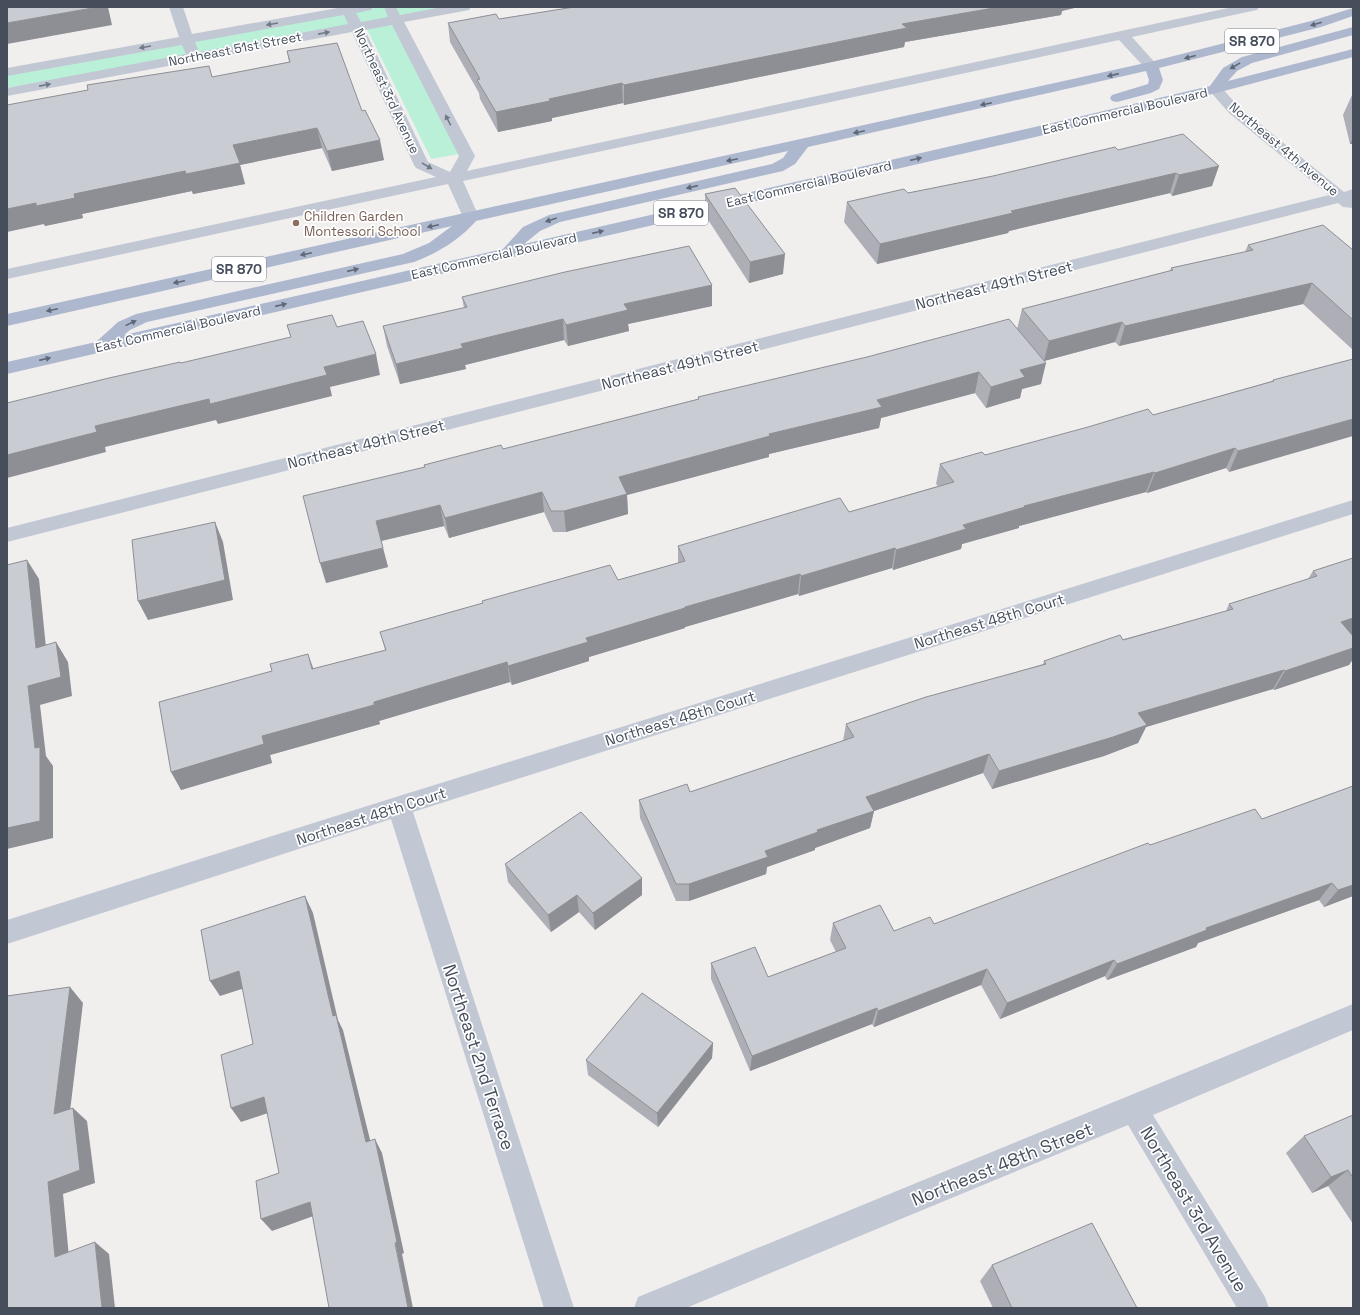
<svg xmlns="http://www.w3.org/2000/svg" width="1360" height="1315" font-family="'Space Grotesk',sans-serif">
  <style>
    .green { fill: #bbf0d8 }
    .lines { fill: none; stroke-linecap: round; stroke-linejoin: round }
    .minor { fill: #c1c8d4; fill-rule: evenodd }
    .primary { fill: #adb8ce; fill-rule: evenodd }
    .wall { fill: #aeafb6 }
    .shaded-wall { fill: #8d8f94 }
    .building { fill: #caccd4; stroke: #8d8f94 }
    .oneway { fill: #717986 }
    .oneway2 { fill: #606878 }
    .education-dot { fill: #8d6e63; stroke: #fff; stroke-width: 1.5 }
    .labels { text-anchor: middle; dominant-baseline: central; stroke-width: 3.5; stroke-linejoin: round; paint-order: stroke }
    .far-street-label { font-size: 13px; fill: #464e5c; stroke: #fff }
    .far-education-label { font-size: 13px; fill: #785e54; stroke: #fff; text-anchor: start }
    .shield { fill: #fff; stroke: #7e838d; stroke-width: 1 }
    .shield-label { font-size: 14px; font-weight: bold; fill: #464e5c }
    .street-label { font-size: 15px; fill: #464e5c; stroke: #fff }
    .near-street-label { font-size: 18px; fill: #464e5c; stroke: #fff }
  </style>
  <rect width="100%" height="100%" fill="#f1eeee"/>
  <!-- green -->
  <polygon class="green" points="358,7 451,7 390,18 459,154 431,159 364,23 7,88 7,75"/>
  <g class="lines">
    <!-- minor -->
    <g class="minor">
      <path d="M169 7H183L192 34 343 7H373L371 10 356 13 361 22 388 17 384 7H396L400 15 442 7H471L469 10 464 11 404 22 475 156 467 171 1233 7H1259L1257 10 1252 11 1132 37 1158 66 1156 69 1151 70 1146 69 1119 40 463 181 479 217 477 220 471 222 465 220 463 217 448 184 7 279V269L436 177 416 168 414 165 352 32 7 96V88L186 54 182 45 7 76V68L179 37ZM344 15 348 24 199 52 195 42ZM392 25 459 156 450 172 428 162 365 30Z"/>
      <polygon points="1215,85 1220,86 1239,107 1344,192 1353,189 1353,208 1343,207 1338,203 7,542 7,528 1329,195 1229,113 1208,89 1210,86"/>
      <polygon points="1353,500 1353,514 413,812 574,1308 544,1308 391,819 7,944 7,920 399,796"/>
      <polygon points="1353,1004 1353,1030 1153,1115 1265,1297 1269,1308 1237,1308 1128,1125 686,1308 634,1308 638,1297"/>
    </g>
    <!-- primary -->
    <path class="primary" d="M1353 8V16L1321 27 1159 68 1163 80 1159 89 1151 93 1117 102 1112 101 1110 98 1112 95 1148 84 1149 80 1146 71 808 147 795 164 783 171 560 222 540 231 524 244 1048 124 1210 86 1223 68 1242 57 1353 27V35L1252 63 1237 71 1228 81 1353 49V57L1220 92 1048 134 7 374V362L96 342 118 322 136 314 403 254 429 243 452 226 7 326V314L1150 62 1311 21ZM788 151 783 158 772 164 549 215 523 227 503 249 124 335 130 330 147 322 414 262C438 253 459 240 476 221Z"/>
  </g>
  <!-- wall -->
  <g class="wall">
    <polygon points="569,7 1078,7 1062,11 1061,15 905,42 904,47 624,105 623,103 552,118 552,121 498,132 480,99 479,93 450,42 448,23 499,19 569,8"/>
    <polygon points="287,51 362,111 384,160 332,171 322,148 240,165 245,184 193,194 192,191 82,214 83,218 45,226 44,224 88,90 209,66 212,77 289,62"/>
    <polygon points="1352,95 1353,95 1353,144 1350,144 1343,115"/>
    <polygon points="1118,150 1212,186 1172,196 1170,193 1009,231 1008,233 877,264 844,222 847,202 908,193 993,176"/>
    <polygon points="705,194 783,274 749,283 705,215"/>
    <polygon points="1248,245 1353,250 1353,350 1303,304 1119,346 1115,342 1044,361 1041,384 1022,389 1020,398 986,408 975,393 881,418 879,428 769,454 769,457 627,495 628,514 566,532 553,532 544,512 449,538 444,526 381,541 388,567 326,583 425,467 424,465 503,449 698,399 698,397 1017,329 1022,309 1170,271 1171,268 1245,252"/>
    <polygon points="462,297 712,306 628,324 629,331 568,346 564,340 465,365 466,369 400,384 387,346 383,326 464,308"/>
    <polygon points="1353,359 1229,472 1226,468 1147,493 1146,492 1019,526 1019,528 962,544 961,549 893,570 892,568 799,596 798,594 685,627 685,628 589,657 589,661 512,685 510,682 379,721 380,724 270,755 272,763 181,790 313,669 385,650 380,632 483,603 482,601 618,580 678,563 678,546 849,512 938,486 936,484 940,464 985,455 1153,415 1272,381 1273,380"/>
    <polygon points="1353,558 1353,634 1351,634 1353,636 1353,659 1349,665 1274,690 1273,689 1146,727 1138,743 1104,756 992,789 983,773 874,811 870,828 815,848 815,850 767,867 766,874 689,901 676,901 640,818 639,800 690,792 843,741 846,724 1043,664 1044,661 1226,611 1229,604 1308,579 1313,571"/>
    <polygon points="1353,786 1353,896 1324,907 1319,900 1198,943 1196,947 1107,980 1105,976 1000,1019 981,985 874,1027 872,1024 750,1071 711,979 711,963 768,977 836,952 830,940 833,923 894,931 934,924 1150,845 1262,819"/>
    <polygon points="505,864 642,895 595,930 579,912 551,932 508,882"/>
    <polygon points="713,1043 712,1058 658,1127 588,1075 586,1060"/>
    <polygon points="1353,1115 1353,1224 1328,1186 1312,1193 1286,1153 1304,1136"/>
    <polygon points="992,1265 1137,1308 993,1308 980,1281"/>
  </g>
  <!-- shaded-wall -->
  <g class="shaded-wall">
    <polygon points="98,7 108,7 112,25 7,44 7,23"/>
    <polygon points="999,7 1078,7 1062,11 1061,15 905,42 904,47 624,105 624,85 902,24"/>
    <polygon points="622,83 623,103 552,118 552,121 498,132 496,112 549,99"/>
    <polygon points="317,128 322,148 240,165 245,184 193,194 192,191 82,214 83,218 45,226 44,224 7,232 7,209 74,194 233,145"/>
    <polygon points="1353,137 1353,144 1350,144"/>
    <polygon points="380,140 384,160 332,171 327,151"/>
    <polygon points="1219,166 1212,186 1172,196 1179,175"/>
    <polygon points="1176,173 1170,193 1009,231 1008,233 877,264 880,244 1011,211"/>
    <polygon points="785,254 783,274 749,283 750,262"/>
    <polygon points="1312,283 1303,304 1119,346 1125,326"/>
    <polygon points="712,285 712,306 628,324 629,331 568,346 566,325 624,304"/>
    <polygon points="563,319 564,340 465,365 466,369 400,384 396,364 461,344"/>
    <polygon points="1122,322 1115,342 1044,361 1049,341"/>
    <polygon points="376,354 380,375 330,387 332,396 218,424 216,420 105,447 106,452 7,478 7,455 95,426 324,367"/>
    <polygon points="1046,363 1041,384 1022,389 1020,398 986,408 991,387 1020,370"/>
    <polygon points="979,372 975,393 881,418 879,428 769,454 769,457 627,495 628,514 566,532 564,511 619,477 769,434 877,400"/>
    <polygon points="1353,419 1353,436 1229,472 1238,451"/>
    <polygon points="1235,448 1226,468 1147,493 1155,473"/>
    <polygon points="1154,472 1146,492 1019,526 1019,528 962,544 961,549 893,570 896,550 963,525 1024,506"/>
    <polygon points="542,492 544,512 449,538 445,518"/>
    <polygon points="440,505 444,526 381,541 376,521"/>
    <polygon points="215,522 223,542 233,600 148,620 138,601"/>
    <polygon points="383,548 388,567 326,583 320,563"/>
    <polygon points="895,548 892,568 799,596 801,576"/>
    <polygon points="27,560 39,579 48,667 36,648"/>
    <polygon points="800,574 798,594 685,627 685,628 589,657 589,661 512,685 508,666 586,638 685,607"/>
    <polygon points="1353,618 1353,634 1329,641 1341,622"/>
    <polygon points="56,642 68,662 72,696 40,705 46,756 53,766 53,838 7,849 7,828 35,748 28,686"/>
    <polygon points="1353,648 1353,659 1349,665 1274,690 1285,671"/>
    <polygon points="308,654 315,673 312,669"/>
    <polygon points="507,662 510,682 379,721 380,724 270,755 272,763 181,790 171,772 262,736 374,702"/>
    <polygon points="1284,670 1273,689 1146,727 1138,743 1104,756 992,789 999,771 1138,713"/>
    <polygon points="989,754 983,773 874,811 870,828 815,848 815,850 767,867 766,874 689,901 689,884 765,851 817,830 866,797"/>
    <polygon points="642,878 642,895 595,930 593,913"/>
    <polygon points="1332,883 1319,900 1198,943 1196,947 1107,980 1117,964 1206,928"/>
    <polygon points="1353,885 1353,896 1324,907 1338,890"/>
    <polygon points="577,895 579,912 551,932 548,915"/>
    <polygon points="305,896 313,913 338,1020 343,1030 374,1156 366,1142 333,1016"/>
    <polygon points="1114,960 1105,976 1000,1019 1007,1003"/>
    <polygon points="987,969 981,985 874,1027 878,1011"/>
    <polygon points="239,971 248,987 220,996 210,981"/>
    <polygon points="70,987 83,1003 68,1128 54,1114"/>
    <polygon points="877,1008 872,1024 750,1071 752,1056"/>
    <polygon points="713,1043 712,1058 658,1127 657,1113"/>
    <polygon points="264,1097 274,1111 241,1122 231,1108"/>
    <polygon points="73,1108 87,1121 95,1183 63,1194 70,1268 55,1257 48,1182"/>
    <polygon points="375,1139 382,1153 404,1253 402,1254 413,1308 408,1308"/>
    <polygon points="1348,1170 1328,1186 1312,1193 1331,1177"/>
    <polygon points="310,1202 319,1214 272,1231 261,1219"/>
    <polygon points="95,1242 109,1254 115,1308 102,1308"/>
  </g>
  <!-- building -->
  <g class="building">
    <polygon points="7,7 98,7 7,23"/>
    <polygon points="574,7 999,7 902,24 907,28 624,85 622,83 549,99 550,101 496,112 477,80 480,79 448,23 496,14 499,19"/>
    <polygon points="337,43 362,111 365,110 380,140 327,151 317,128 233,145 240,163 186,174 185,171 74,194 75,198 36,206 36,203 7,209 7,105 88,90 87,85 209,66 212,77 290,62 287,51"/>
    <polygon points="1183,134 1219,166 1179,175 1176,173 1011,211 1013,213 880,244 847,202 904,189 908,193 993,176 1115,147 1118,150"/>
    <polygon points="735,188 785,254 750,262 705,194"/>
    <polygon points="1323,225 1353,250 1353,320 1312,283 1125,326 1122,322 1049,341 1022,309 1173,270 1171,268 1253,250 1248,245"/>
    <polygon points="689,246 712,285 624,304 628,310 566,325 563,319 461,344 463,348 396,364 383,326 467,307 462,297 565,272"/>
    <polygon points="332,315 337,327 363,321 376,354 324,367 327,375 210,404 209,399 95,426 97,432 7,455 7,403 109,378 180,362 181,363 291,337 287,325"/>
    <polygon points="1009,319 1046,363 1020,370 1025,377 991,387 979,372 877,400 882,407 769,434 770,436 619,477 627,494 564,511 551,511 542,492 445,518 440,505 376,521 383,548 320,563 303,496 425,467 424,465 501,445 503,449 699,399 698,397 867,357"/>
    <polygon points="1353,359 1353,419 1238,451 1235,448 1155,473 1154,472 1024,506 1025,507 963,525 966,529 896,550 895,548 801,576 800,574 685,607 685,608 586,638 588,642 508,666 507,662 374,702 374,705 262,736 264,744 171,772 159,702 272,671 270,664 308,654 312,669 386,650 380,632 483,603 482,601 610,565 618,580 685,561 678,546 840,498 849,512 954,482 940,464 982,452 985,455 1088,427 1148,409 1153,415 1274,381 1273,380"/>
    <polygon points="215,522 225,580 138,601 132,540"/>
    <polygon points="1353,558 1353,618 1341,622 1353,636 1353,648 1285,671 1284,670 1138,713 1147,725 1113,737 999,771 989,754 866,797 874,811 817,830 818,832 765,851 768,857 689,884 676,884 639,800 687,784 690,792 854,737 846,724 926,697 1046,664 1044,661 1120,635 1123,640 1233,609 1229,604 1317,576 1313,571"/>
    <polygon points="27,560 36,648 56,642 61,677 28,686 35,748 40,747 40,821 7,828 7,565"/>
    <polygon points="1353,786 1353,885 1338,890 1332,883 1206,928 1207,930 1117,964 1114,960 1007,1003 987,969 878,1011 877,1008 752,1056 711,963 755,947 768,977 846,948 833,923 880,905 894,931 930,917 934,924 1148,843 1150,845 1255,809 1262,819"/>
    <polygon points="581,812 642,878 593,913 577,895 548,915 505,864"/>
    <polygon points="305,896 333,1016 336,1015 366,1142 375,1139 397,1242 395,1243 408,1308 329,1308 310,1202 261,1219 256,1181 279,1173 264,1097 231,1108 221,1055 253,1044 239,971 210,981 201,930"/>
    <polygon points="70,987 54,1114 73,1108 80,1170 48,1182 55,1257 95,1242 102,1308 7,1308 7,996"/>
    <polygon points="642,993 713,1043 657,1113 586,1060"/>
    <polygon points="1353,1115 1353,1178 1348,1170 1331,1177 1304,1136"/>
    <polygon points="1092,1223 1137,1308 1012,1308 992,1265"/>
  </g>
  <!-- one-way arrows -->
  <defs><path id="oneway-solid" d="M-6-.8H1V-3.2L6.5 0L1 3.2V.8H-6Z"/></defs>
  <g class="oneway">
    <use href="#oneway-solid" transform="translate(272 24) rotate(170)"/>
    <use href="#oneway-solid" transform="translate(324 33) rotate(-11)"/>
    <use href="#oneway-solid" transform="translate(145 47) rotate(170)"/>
    <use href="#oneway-solid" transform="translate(45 85) rotate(-11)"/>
    <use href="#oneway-solid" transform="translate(448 120) rotate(-117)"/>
    <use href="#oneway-solid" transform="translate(427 166) rotate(31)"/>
  </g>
  <g class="oneway2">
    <use href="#oneway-solid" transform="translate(1316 24) rotate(164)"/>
    <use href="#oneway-solid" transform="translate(1190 57) rotate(165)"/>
    <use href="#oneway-solid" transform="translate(1235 66) rotate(149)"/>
    <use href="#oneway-solid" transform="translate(1113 75) rotate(167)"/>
    <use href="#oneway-solid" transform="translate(986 104) rotate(168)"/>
    <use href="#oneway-solid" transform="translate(859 132) rotate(168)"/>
    <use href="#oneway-solid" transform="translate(916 159) rotate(-13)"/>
    <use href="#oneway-solid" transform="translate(732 160) rotate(168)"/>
    <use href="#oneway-solid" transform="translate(692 187) rotate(167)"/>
    <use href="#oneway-solid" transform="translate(551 220) rotate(161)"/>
    <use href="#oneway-solid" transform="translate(433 226) rotate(168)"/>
    <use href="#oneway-solid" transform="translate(598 232) rotate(-13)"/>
    <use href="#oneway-solid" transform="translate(306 254) rotate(168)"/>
    <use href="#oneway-solid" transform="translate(353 270) rotate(-13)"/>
    <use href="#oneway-solid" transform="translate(179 282) rotate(168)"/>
    <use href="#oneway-solid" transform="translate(281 305) rotate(-13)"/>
    <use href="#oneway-solid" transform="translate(52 310) rotate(168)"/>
    <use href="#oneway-solid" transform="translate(131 323) rotate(-26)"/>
    <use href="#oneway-solid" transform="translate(45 359) rotate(-13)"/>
  </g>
  <!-- markers -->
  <circle class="education-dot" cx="296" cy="223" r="4"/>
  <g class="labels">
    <!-- far-street labels -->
    <g class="far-street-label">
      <text transform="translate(235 49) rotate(-11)">Northeast 51st Street</text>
      <text transform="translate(387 91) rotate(65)">Northeast 3rd Avenue</text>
      <text transform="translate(1125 111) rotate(-13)">East Commercial Boulevard</text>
      <text transform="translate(1284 149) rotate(40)">Northeast 4th Avenue</text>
      <text transform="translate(809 184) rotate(-13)">East Commercial Boulevard</text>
      <text transform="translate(494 256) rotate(-13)">East Commercial Boulevard</text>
      <text transform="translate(178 329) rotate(-13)">East Commercial Boulevard</text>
    </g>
    <!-- far-education labels -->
    <g class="far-education-label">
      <text x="304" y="216">Children Garden<tspan x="304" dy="15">Montessori School</tspan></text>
    </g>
    <!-- shield labels -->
    <g class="shield">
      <rect x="1225" y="29" width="54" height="24" rx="3"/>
      <rect x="654" y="201" width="54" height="24" rx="3"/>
      <rect x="212" y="257" width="54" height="24" rx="3"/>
    </g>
    <g class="shield-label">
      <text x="1252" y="41">SR 870</text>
      <text x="681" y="213">SR 870</text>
      <text x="239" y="269">SR 870</text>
    </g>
    <!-- street labels -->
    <g class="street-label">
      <text transform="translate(994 285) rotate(-14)">Northeast 49th Street</text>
      <text transform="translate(680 365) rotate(-14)">Northeast 49th Street</text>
      <text transform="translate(366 444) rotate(-14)">Northeast 49th Street</text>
      <text transform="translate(989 621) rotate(-17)">Northeast 48th Court</text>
      <text transform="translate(680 718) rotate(-17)">Northeast 48th Court</text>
      <text transform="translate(371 816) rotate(-18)">Northeast 48th Court</text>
    </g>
    <!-- near-street labels -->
    <g class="near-street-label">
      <text transform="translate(479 1057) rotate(72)">Northeast 2nd Terrace</text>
      <text transform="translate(1002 1164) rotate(-22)">Northeast 48th Street</text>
      <text transform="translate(1194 1209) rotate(59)">Northeast 3rd Avenue</text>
    </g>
  </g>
  <!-- border -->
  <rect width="1360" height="1315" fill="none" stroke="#464e5c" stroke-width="16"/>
</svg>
